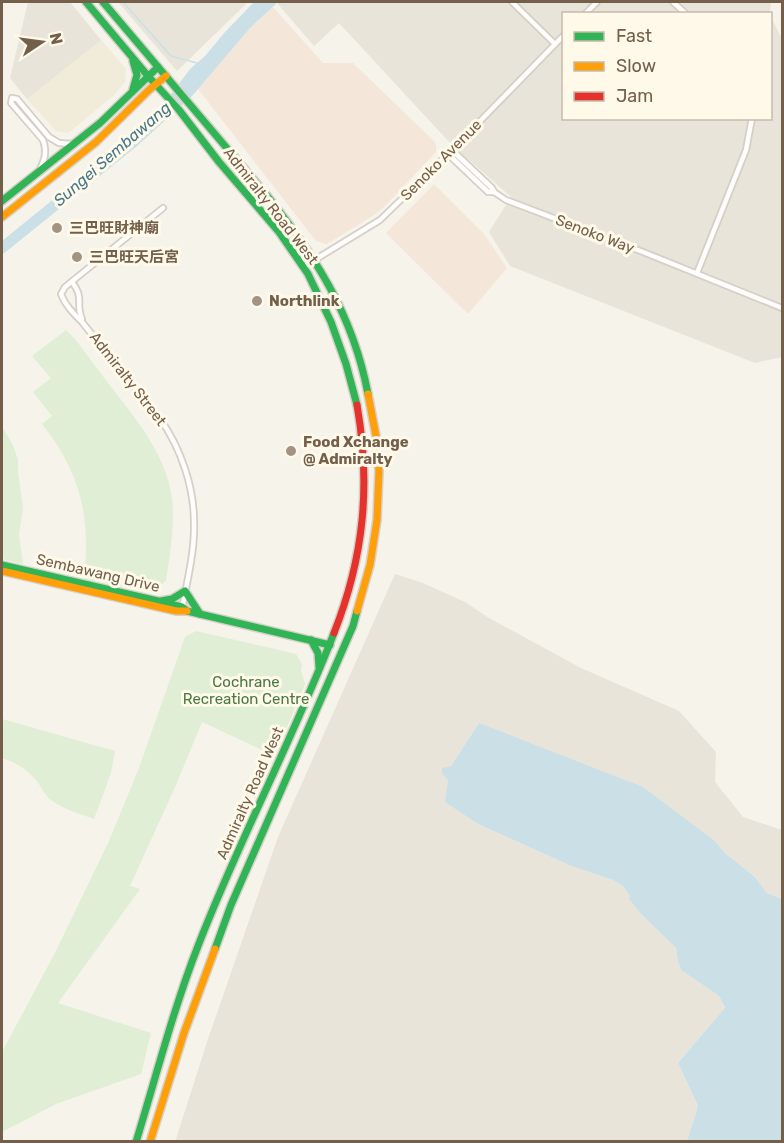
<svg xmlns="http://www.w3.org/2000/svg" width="784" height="1143" font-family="Rubik,'Noto Sans SC',sans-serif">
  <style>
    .residential { fill: #f1ebda }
    .commercial { fill: #f4e7da }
    .industrial { fill: #e9e4da }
    .green { fill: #dfeed5 }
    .water { fill: #cbe0e6 }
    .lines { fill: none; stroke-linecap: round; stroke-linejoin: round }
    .stream { stroke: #cbe0e6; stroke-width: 1.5 }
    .street-casing { stroke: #d4cfc7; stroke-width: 8 }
    .fast-casing { stroke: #d6d0c8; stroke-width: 10 }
    .slow-casing { stroke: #d6d0c8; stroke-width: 10 }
    .jam-casing { stroke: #d6d0c8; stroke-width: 10 }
    .street { stroke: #fefdfc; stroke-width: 4.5 }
    .fast { stroke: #30b455; stroke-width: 7 }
    .slow { stroke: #ff9f0a; stroke-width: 7 }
    .jam { stroke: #e5322d; stroke-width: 7 }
    .poi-dot { fill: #a29382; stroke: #fff9ea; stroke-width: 2 }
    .labels { text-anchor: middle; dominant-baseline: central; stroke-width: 6; stroke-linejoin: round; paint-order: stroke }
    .street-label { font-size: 15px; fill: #745f4a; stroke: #fff9ea }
    .poi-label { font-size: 15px; font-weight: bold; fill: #745f4a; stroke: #fff9ea; text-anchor: start }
    .park-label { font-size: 15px; fill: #4b7942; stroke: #fff9ea }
    .water-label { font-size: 16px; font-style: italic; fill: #47788d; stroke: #fff9ea }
  </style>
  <rect width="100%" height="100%" fill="#f6f3ea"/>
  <!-- residential -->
  <polygon class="residential" points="101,40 126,69 125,82 114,95 71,131 67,133 56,131 27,99"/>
  <!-- commercial -->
  <g class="commercial">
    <polygon points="273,7 323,63 353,63 435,142 436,146 436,152 382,209 374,215 327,244 316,241 198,89 251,27"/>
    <polygon points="434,184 484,234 507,268 468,314 386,233"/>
  </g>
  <!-- industrial -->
  <g class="industrial">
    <polygon points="28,2 70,2 101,40 27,99 10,78"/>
    <polygon points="118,2 248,2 177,71"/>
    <polygon points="276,2 771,2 770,13 564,14 564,118 770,118 771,17 782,39 782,357 755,363 510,266 489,232 511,197 451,144 339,23 314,46"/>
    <polygon points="395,574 423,583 465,602 489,618 581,668 679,711 716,752 715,782 743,817 782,830 782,899 767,893 754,876 726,854 715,841 479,723 451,766 448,780 478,824 571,866 613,880 623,886 630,896 628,898 641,914 676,948 678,962 681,970 719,996 725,1009 678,1063 698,1106 687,1141 175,1142 207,1042 278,837"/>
  </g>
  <!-- green -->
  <g class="green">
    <path d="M66 330 75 339C87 355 99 371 111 387 137 420 166 455 172 498 175 526 170 554 166 581L162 584 128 588 84 579C91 519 81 472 42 424L52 416 33 392 51 378 32 356Z"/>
    <polygon points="2,427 13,445 18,460 18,473 23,507 19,534 23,564 2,559"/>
    <polygon points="196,631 296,654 302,664 301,671 305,684 280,744 272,745 269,753 202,722 176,785 130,886 140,889 58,1003 151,1033 141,1074 56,1104 2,1132 2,1052 55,953 109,841 139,768 185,637"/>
    <path d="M2 719 115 751 111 773 94 819C80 814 63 809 51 800 45 795 41 787 37 781 28 770 15 762 2 758Z"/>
  </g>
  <!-- water -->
  <g class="water">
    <polygon points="254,2 276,2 276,4 251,27 193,95 137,146 2,255 2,241 119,146 160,109 190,69 205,56 225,32"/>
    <polygon points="479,723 643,787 715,841 726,854 754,876 767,893 782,899 782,1141 687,1141 698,1106 678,1063 725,1008 719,996 681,970 678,962 676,948 641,914 628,898 630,896 623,886 613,880 571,866 478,824 445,802 448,780 442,774 442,768 451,766"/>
  </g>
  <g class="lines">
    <!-- stream -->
    <polyline class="stream" points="123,2 171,56 197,63"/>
    <defs>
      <g id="street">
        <polyline points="512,2 555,44"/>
        <polyline points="673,2 686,14"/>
        <polyline points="585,14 597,2"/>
        <polyline points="452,150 492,188 494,192"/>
        <polyline points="448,154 488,192 494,192 506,200 643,252 782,308"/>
        <path d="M40 169C45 159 47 151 43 140L11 103 12 98 17 99 49 137 59 143 72 144"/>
        <path d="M163 208 65 287 61 294C65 305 74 314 82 322L161 420C181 449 194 487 194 522 195 551 187 581 182 610"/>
        <polyline points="303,267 380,220 448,154 564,35"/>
        <polyline points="697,273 746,150 752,118"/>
        <path d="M72 282C85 299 75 303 82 319"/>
      </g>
      <g id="fast">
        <polyline points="86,2 148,76 179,110 219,162 279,232 308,274 331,322 346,364 357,405"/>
        <path d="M103 2 264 192C314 254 353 314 368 394"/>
        <polyline points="133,61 137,75 133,89"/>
        <polyline points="2,201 100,123 158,67"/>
        <polyline points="2,565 158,601 182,607 187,611 330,645"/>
        <polyline points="161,601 172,599 185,591 200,614"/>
        <polyline points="311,640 318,653 319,667"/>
        <polyline points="215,949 231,905 353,626 357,611"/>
        <path d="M136 1142C156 1077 173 1010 198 946 239 840 293 739 334 633"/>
      </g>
      <g id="slow">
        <polyline points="2,217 96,142 150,89 166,76"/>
        <polyline points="2,571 176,611 187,611"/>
        <polyline points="357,611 370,565 377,520 379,471 376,436 368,394"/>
        <polyline points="150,1142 184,1033 215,949"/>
      </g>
      <path id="jam" d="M334 633C364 557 371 485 357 405"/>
    </defs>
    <!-- street casing -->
    <use href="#street" class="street-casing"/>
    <!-- fast casing -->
    <use href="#fast" class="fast-casing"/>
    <!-- slow casing -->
    <use href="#slow" class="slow-casing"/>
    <!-- jam casing -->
    <use href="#jam" class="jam-casing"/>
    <!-- street -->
    <use href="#street" class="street"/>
    <!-- fast -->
    <use href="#fast" class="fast"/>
    <!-- slow -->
    <use href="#slow" class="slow"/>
    <!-- jam -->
    <use href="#jam" class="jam"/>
  </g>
  <!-- markers -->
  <g class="poi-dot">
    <circle cx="57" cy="228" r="6"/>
    <circle cx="77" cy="257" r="6"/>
    <circle cx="257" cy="301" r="6"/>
    <circle cx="291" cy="451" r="6"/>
  </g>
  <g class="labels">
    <!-- street labels -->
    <g class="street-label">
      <text transform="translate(441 160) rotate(-45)">Senoko Avenue</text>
      <text transform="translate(271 206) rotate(52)">Admiralty Road West</text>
      <text transform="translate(595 234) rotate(21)">Senoko Way</text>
      <text transform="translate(128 379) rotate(52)">Admiralty Street</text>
      <text transform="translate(98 573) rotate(13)">Sembawang Drive</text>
      <text transform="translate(250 793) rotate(-66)">Admiralty Road West</text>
    </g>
    <!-- poi labels -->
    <g class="poi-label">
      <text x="69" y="228">三巴旺財神廟</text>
      <text x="89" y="257">三巴旺天后宮</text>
      <text x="269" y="301">Northlink</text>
      <text x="303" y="442">Food Xchange<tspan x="303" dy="17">@ Admiralty</tspan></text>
    </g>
    <!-- park labels -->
    <g class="park-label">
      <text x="246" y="682">Cochrane<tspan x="246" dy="17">Recreation Centre</tspan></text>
    </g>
    <!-- water labels -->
    <g class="water-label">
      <text transform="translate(112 154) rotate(-41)">Sungei Sembawang</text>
    </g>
  </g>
  <!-- border -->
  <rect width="784" height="1143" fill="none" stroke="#745f4a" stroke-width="6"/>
  <!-- legend -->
  <rect x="562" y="12" width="210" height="108" fill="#fff9ea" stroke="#c7bbaa" stroke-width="1.5"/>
  <rect x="574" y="32" width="30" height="9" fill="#30b455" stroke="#c7bbaa" stroke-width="1.5"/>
  <text x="616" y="42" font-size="18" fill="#745f4a">Fast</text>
  <rect x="574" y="62" width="30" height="9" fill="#ff9f0a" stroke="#c7bbaa" stroke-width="1.5"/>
  <text x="616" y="72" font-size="18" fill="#745f4a">Slow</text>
  <rect x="574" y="92" width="30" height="9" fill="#e5322d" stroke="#c7bbaa" stroke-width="1.5"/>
  <text x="616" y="102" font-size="18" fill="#745f4a">Jam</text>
  <!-- north arrow -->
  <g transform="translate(42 42) rotate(77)" stroke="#fff9ea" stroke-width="4.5" paint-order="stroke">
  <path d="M0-4.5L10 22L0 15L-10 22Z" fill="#745f4a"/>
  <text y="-9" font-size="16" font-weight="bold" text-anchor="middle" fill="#745f4a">N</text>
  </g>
</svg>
